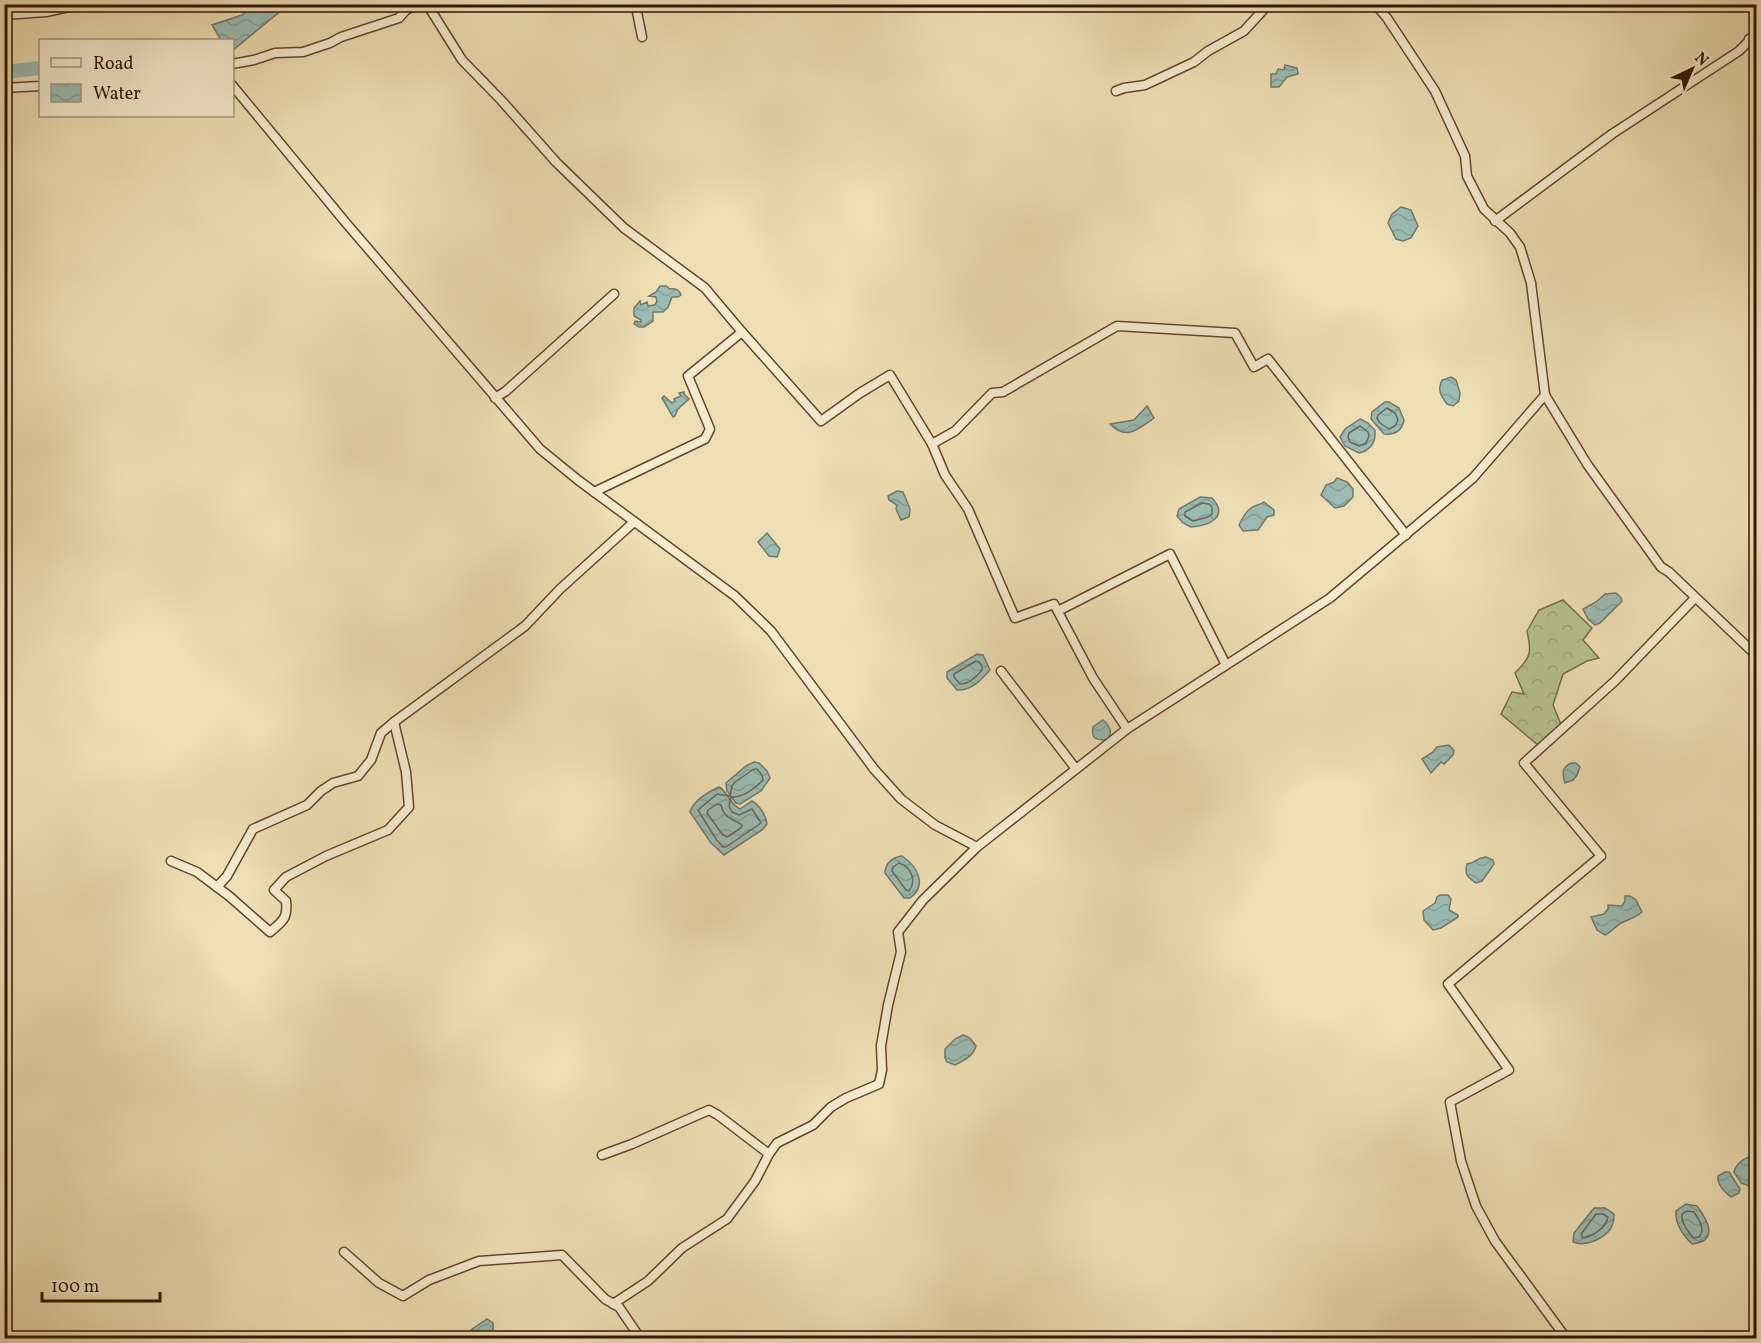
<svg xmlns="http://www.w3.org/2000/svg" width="1761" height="1343" font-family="Vollkorn,serif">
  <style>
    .forest { fill: url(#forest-crowns); stroke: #746c48; stroke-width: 1.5 }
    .water { fill: url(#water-waves); stroke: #71796b; stroke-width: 1.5 }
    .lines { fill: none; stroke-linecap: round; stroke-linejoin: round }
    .shore { stroke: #66685a; stroke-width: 1.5 }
    .river { stroke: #9bbbb3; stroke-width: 14 }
    .street-casing { stroke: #61472d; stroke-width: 11 }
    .street { stroke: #f4eace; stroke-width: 8 }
  </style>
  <defs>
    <pattern id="forest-crowns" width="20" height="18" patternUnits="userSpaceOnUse" patternTransform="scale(1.5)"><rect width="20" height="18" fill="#b6c28f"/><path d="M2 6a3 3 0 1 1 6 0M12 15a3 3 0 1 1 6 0" fill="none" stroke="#9da67a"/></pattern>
    <pattern id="water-waves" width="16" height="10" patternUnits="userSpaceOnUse" patternTransform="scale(1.5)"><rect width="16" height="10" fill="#9bbbb3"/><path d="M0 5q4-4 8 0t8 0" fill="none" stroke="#86a098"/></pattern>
  </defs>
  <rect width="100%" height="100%" fill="#eedeb3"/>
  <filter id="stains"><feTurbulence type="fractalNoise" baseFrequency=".00333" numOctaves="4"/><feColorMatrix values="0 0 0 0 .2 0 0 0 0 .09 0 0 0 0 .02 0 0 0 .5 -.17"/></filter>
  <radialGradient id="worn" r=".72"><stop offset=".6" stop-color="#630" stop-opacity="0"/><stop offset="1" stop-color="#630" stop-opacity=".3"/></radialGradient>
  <!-- forest -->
  <path class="forest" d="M1563 600 1592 628 1583 640 1599 658 1587 661 1563 674 1553 705 1562 727 1539 746 1501 714 1512 692 1524 694 1515 673C1531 657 1532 653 1527 631L1539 610Z"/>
  <!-- water -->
  <g class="water">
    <polygon points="254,5 288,5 233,50 232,40 221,40 212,25 242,15"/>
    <polygon points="1285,65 1297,68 1298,74 1287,77 1279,87 1271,87 1271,74 1276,74 1278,69 1284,70"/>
    <polygon points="1401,207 1411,210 1418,226 1411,238 1403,241 1396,239 1388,223 1392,214"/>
    <path d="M660 286H666L670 289C675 288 679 289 681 295L678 297H672L668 307 663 312H653V321L644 327H639L634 324 635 321 641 322V320L634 316V308L640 301 641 305 647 302 648 306 654 305 657 302 656 297 649 296 656 292Z"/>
    <path d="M1451 377 1456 380 1460 393 1459 401 1453 406 1447 404C1441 396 1437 390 1442 380Z"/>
    <polygon points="684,392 684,394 689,399 678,409 675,416 673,417 662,398 664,396 672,403 675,401 674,399 681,396 679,393"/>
    <path d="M1385 402H1389L1399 408 1404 420C1402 431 1395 435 1384 434L1371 419 1372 412Z"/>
    <path d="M1147 406 1154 418C1139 429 1126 441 1110 424L1134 420Z"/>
    <path d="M1360 419 1368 423 1375 430C1376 442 1371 450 1359 453L1345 446 1340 437 1345 429Z"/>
    <polygon points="1337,478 1347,482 1353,489 1353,497 1344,506 1335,508 1321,495 1326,485 1334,482"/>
    <polygon points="897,491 903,492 910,509 909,517 901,520 896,509 897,505 889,500 888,496"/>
    <path d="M1200 497 1212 498C1230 517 1208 526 1191 527L1183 523 1177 516 1179 509Z"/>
    <path d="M1264 502 1274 510V515L1267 517 1258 530 1243 531 1239 525C1243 517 1247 509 1255 506 1258 504 1262 504 1264 502Z"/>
    <polygon points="767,533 780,549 777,557 769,556 758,542"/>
    <polygon points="1616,593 1621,598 1622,601 1600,623 1595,625 1588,619 1583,609 1596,602 1605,594"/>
    <path d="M977 654 983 655 990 670C981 680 971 691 957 690L947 678V672Z"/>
    <path d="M1103 720C1109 725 1114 733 1107 740 1096 740 1091 739 1093 727Z"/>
    <polygon points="1449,745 1454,751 1453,755 1444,764 1441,762 1431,773 1422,759 1433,752 1437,747"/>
    <polygon points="754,762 759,763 767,771 770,778 761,791 740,804 736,803 727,791 726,783 746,766"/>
    <path d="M1572 763H1576L1580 767 1577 775 1573 780 1565 783C1562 774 1562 766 1572 763Z"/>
    <path d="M719 787C728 792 730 804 740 809L752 801C759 805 766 815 767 824L762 830 724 855 711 843 690 812C694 800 708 792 719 787Z"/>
    <path d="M902 856C917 866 928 885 910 898H904L885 873C885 864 892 857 902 856Z"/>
    <path d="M1486 857 1493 860 1494 864 1482 881 1476 883C1468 877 1464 875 1467 864 1476 863 1475 858 1486 857Z"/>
    <polygon points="1440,895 1448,895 1451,899 1449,910 1458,915 1458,917 1441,928 1433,930 1424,920 1423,911 1435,903 1437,897"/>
    <path d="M1625 896H1630L1636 900 1642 912C1635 918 1630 919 1623 922 1616 925 1612 932 1605 935L1597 930 1591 917 1604 914 1608 909V905L1622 906 1625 901Z"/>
    <path d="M963 1035C970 1037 972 1040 976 1046 973 1057 964 1060 955 1065L947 1062 945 1058V1049L955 1039Z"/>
    <path d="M1753 1155H1756V1182L1749 1186 1741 1183 1734 1172C1737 1162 1744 1159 1753 1155Z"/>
    <path d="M1725 1172H1729L1740 1189 1739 1193 1731 1197C1725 1192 1717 1185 1718 1176Z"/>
    <path d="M1686 1204 1697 1206C1708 1221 1719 1241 1692 1244 1683 1235 1675 1223 1676 1211Z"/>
    <path d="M1594 1208H1605L1614 1214C1614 1220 1613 1227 1608 1232 1600 1240 1584 1247 1573 1242L1574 1233Z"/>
    <path d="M487 1319 493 1323C494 1329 493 1334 489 1338H468L471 1330Z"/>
  </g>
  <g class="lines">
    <!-- shore -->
    <g class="shore">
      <polygon points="1387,408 1395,413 1398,420 1395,426 1389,429 1380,423 1377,418 1378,415"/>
      <polygon points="1360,426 1368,432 1369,436 1366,443 1359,446 1350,442 1348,437 1349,433"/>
      <polygon points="1202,503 1209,504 1212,507 1212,514 1208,517 1193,521 1185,516 1185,512"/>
      <path d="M976 661 979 662 982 666V670C977 676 968 685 960 684L954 677V674Z"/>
      <path d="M754 769H757L762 775 763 780C754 789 743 798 731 797L729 806 732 812 739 815 752 809 761 823 726 847H723L716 839 698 810 717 794 730 796 732 786 735 782Z"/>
      <path d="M717 804 721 805C724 818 732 819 742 825L741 828 727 837 722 834 707 813 708 810Z"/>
      <path d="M899 863C911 867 917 880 909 891L906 890 892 871 893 867Z"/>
      <path d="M1687 1211 1694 1212C1699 1220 1706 1229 1699 1237L1694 1238C1688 1233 1681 1222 1682 1214Z"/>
      <path d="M1596 1214H1603L1608 1217C1606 1228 1593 1236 1583 1238L1581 1234Z"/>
    </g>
    <!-- river -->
    <polyline class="river" points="4,72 40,68"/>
    <defs>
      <g id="street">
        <polyline points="427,4 462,60 501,100 556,162 624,228 705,288 742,332 821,421 860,393 890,375 932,444 945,475 968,509 1015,618 1054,604 1093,678 1127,729"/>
        <polyline points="638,4 636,7 642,37"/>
        <polyline points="1375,4 1387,18 1435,91 1465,156 1467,176 1484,209 1510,233 1520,247 1531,283 1545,395 1587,464 1661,567 1669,572 1756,655"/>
        <polyline points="4,15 46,12 83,4"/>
        <polyline points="1749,39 1756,47"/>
        <polyline points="232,64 254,60 275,53 303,52 330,43 341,37 399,18 406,10 418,4"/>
        <polyline points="232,85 346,223 540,449 578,480 735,596 771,631 874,769 901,799 935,825 977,847"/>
        <polyline points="4,88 40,86"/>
        <polyline points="1116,91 1124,88 1145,85 1194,62 1208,51 1244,31 1265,8 1271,4"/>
        <polyline points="1495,221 1612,134 1739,51 1756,34"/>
        <polyline points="495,398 506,391 614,294"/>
        <polyline points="932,444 955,431 992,393 1003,392 1117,326 1235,333 1254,367 1268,359 1406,535"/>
        <polyline points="594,492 705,439 710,429 688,376 742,332"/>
        <polyline points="1058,611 1170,554 1226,665"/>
        <polyline points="1001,671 1076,769"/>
        <path d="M171 861 197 872 229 896 270 932C283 921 288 918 286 901L274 890 286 877 326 856 388 830 409 807 406 772 394 722 525 626 560 589 634 522"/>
        <polyline points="217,887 227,876 253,829 307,805 321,791 333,783 358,776 371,760 381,733 394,722"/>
        <polyline points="602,1155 632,1144 709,1110 718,1115 769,1154"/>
        <polyline points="344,1252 379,1283 403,1296 429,1280 479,1261 562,1255 605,1299 619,1307 640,1338"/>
        <polyline points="613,1304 648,1281 682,1248 727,1219 755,1181 769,1154 777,1143 813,1125 831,1107 846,1098 879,1084 882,1070 881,1046 888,1005 901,952 898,932 923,900 977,847 1127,729 1330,598 1473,478 1545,395"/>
        <polyline points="1566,1338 1495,1241 1476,1206 1461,1161 1450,1102 1509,1070 1448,984 1601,856 1524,763 1615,681 1695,598"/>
      </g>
    </defs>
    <!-- street casing -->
    <use href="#street" class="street-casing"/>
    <!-- street -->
    <use href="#street" class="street"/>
  </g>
  <!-- margin -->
  <rect width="1761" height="1343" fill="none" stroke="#eedeb3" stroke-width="24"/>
  <rect x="6" y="6" width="1749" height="1331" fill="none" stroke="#321500" stroke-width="3"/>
  <rect x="12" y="12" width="1737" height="1319" fill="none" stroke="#321500" stroke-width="1.5"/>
  <!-- legend -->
  <rect x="39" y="39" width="195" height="78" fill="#f4eace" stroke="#a6957c" stroke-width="1.5"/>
  <rect x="51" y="58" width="30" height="9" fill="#f4eace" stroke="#a6957c" stroke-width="1.5"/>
  <text x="93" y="69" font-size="18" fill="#321500">Road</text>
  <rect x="51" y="84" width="30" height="18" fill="url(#water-waves)" stroke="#a6957c" stroke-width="1.5"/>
  <text x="93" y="99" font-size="18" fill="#321500">Water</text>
  <!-- north arrow -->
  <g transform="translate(1692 69) rotate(44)" stroke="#f4eace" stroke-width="4.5" paint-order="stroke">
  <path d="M0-4.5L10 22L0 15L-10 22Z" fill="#321500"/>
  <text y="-9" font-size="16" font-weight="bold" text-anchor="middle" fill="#321500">N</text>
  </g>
  <!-- scale -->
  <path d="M42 1292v9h118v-9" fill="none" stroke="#321500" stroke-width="3"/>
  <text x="51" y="1292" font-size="18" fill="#321500" stroke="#f4eace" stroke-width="4.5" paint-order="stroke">100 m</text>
  <rect width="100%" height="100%" filter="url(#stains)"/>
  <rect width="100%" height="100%" fill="url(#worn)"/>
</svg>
